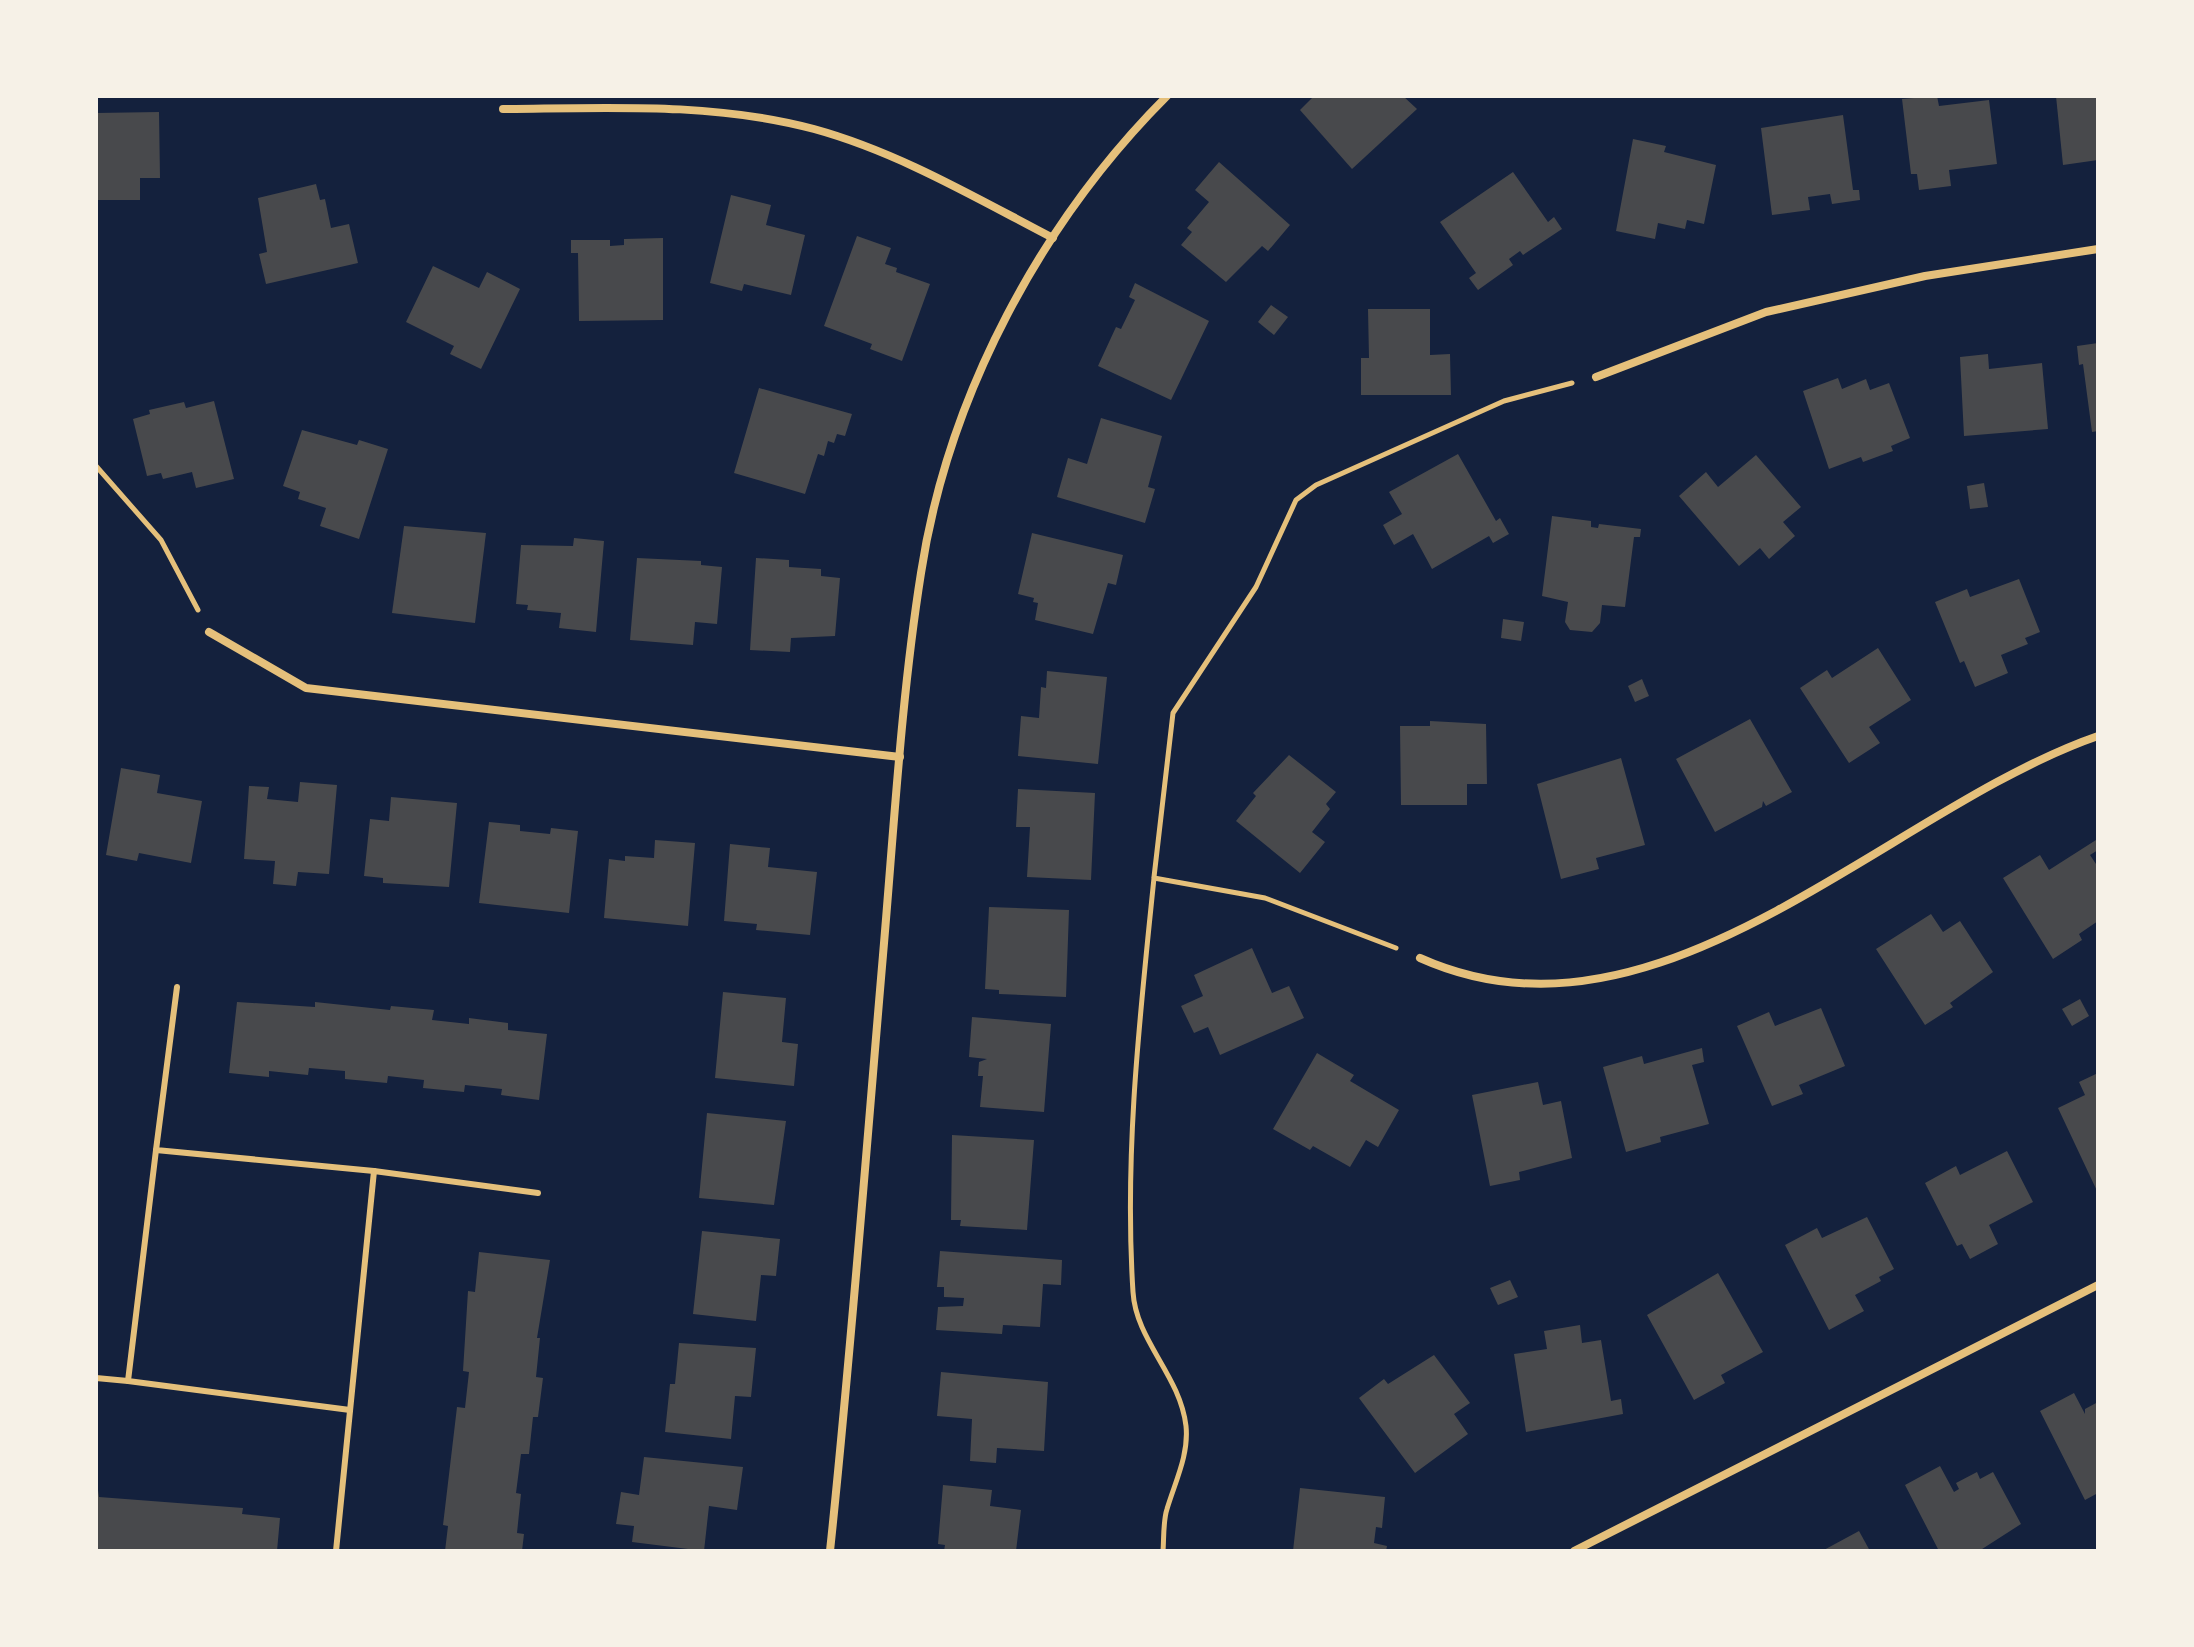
<svg xmlns="http://www.w3.org/2000/svg" width="2194" height="1647" font-family="'Asap Condensed',sans-serif">
  <style>
    .building { fill: #48494c }
    .lines { fill: none; stroke-linecap: round; stroke-linejoin: round }
    .path { stroke: #e5c07b; stroke-width: 5 }
    .service { stroke: #e5c07b; stroke-width: 6 }
    .minor { stroke: #e5c07b; stroke-width: 8 }
  </style>
  <rect width="100%" height="100%" fill="#14213d"/>
  <!-- building -->
  <g class="building">
    <polygon points="1314,96 1403,96 1417,109 1352,169 1300,110"/>
    <polygon points="1937,96 1939,106 1989,100 1997,164 1949,170 1951,186 1919,190 1917,174 1911,174 1902,99"/>
    <polygon points="2056,96 2098,96 2098,160 2063,165"/>
    <polygon points="159,112 160,178 140,178 140,200 96,200 96,113"/>
    <polygon points="1843,115 1853,190 1859,190 1860,200 1832,204 1830,194 1808,197 1810,210 1772,215 1761,128"/>
    <polygon points="1633,139 1666,146 1664,152 1716,165 1704,224 1687,220 1685,229 1658,223 1655,239 1616,231"/>
    <polygon points="1219,162 1290,225 1268,251 1262,246 1226,282 1181,245 1192,232 1187,228 1209,202 1195,190"/>
    <polygon points="1513,172 1548,222 1554,217 1562,229 1523,255 1520,251 1509,259 1513,265 1478,290 1469,278 1476,273 1440,222"/>
    <polygon points="316,184 320,200 325,199 331,228 349,224 358,263 266,284 259,254 267,252 258,198"/>
    <polygon points="731,195 771,205 766,225 805,235 791,295 744,284 742,291 710,283"/>
    <polygon points="857,236 891,248 885,264 897,268 896,272 930,284 902,361 870,349 872,344 824,326"/>
    <polygon points="663,238 663,320 579,321 578,253 571,253 571,240 610,240 610,246 624,245 624,239"/>
    <polygon points="433,266 479,288 487,272 520,289 481,369 450,354 454,346 406,322"/>
    <polygon points="1135,283 1209,321 1171,400 1098,366 1116,327 1121,329 1135,300 1129,297"/>
    <polygon points="1271,305 1288,317 1274,335 1258,322"/>
    <polygon points="1368,309 1430,309 1430,355 1450,354 1451,395 1361,395 1361,358 1369,358"/>
    <polygon points="2098,343 2098,431 2092,432 2083,364 2079,365 2077,346"/>
    <polygon points="1988,354 1989,369 2042,363 2048,429 1964,436 1960,357"/>
    <polygon points="1838,378 1842,389 1866,379 1870,390 1889,383 1910,438 1891,446 1893,451 1863,462 1861,457 1829,469 1803,391"/>
    <polygon points="759,388 852,414 845,436 837,434 834,443 828,441 824,456 818,454 805,494 734,473"/>
    <polygon points="214,401 234,479 196,488 192,472 163,479 161,473 147,476 133,419 150,414 149,410 184,402 186,408"/>
    <polygon points="1101,418 1162,436 1148,487 1155,489 1145,523 1057,497 1068,458 1087,464"/>
    <polygon points="302,430 357,445 359,440 388,449 359,539 320,526 326,508 298,499 300,492 283,486"/>
    <polygon points="1458,454 1496,521 1500,518 1509,534 1493,543 1489,536 1432,569 1413,534 1394,545 1383,525 1402,514 1389,492"/>
    <polygon points="1756,455 1801,507 1783,522 1795,536 1769,559 1760,548 1739,566 1679,496 1706,472 1718,487"/>
    <polygon points="1984,483 1988,507 1970,509 1967,486"/>
    <polygon points="1552,516 1591,521 1591,527 1598,528 1599,524 1641,529 1640,537 1634,537 1625,607 1602,605 1600,623 1592,632 1570,630 1565,622 1568,602 1542,596"/>
    <polygon points="404,526 486,533 475,623 392,613"/>
    <polygon points="1032,533 1123,555 1116,585 1108,583 1093,634 1035,620 1038,603 1033,602 1034,598 1018,594"/>
    <polygon points="574,538 604,541 596,632 559,628 561,613 527,610 528,605 516,604 521,545 573,546"/>
    <polygon points="637,558 701,561 701,565 722,567 717,624 695,622 693,645 630,640"/>
    <polygon points="756,558 789,560 789,567 821,569 821,576 840,578 835,636 791,638 790,652 750,650"/>
    <polygon points="2019,579 2040,632 2025,638 2028,644 2001,655 2008,673 1975,687 1964,661 1960,663 1935,602 1967,589 1970,597"/>
    <polygon points="1503,619 1524,622 1521,641 1501,638"/>
    <polygon points="1878,648 1911,700 1869,727 1880,743 1849,763 1800,688 1827,670 1832,678"/>
    <polygon points="1047,671 1107,677 1098,764 1018,756 1021,716 1039,718 1041,687 1046,688"/>
    <polygon points="1642,679 1649,696 1635,702 1628,686"/>
    <polygon points="1750,719 1792,792 1766,806 1763,801 1762,807 1715,832 1676,759"/>
    <polygon points="1430,721 1486,724 1487,784 1467,784 1467,805 1401,805 1400,726 1430,726"/>
    <polygon points="1289,755 1336,792 1326,804 1330,809 1312,832 1325,842 1300,873 1236,821 1256,796 1253,793"/>
    <polygon points="1621,758 1645,845 1596,858 1599,869 1561,879 1537,784"/>
    <polygon points="121,768 160,775 157,793 202,801 191,863 139,853 137,861 106,855"/>
    <polygon points="300,782 337,785 329,874 298,872 296,886 273,884 275,861 244,859 249,786 269,787 267,799 298,802"/>
    <polygon points="1018,789 1095,793 1091,880 1027,877 1030,827 1016,827"/>
    <polygon points="391,797 457,803 449,887 383,883 383,878 364,876 370,819 389,821"/>
    <polygon points="489,822 520,825 520,831 550,834 551,828 578,831 569,913 479,903"/>
    <polygon points="655,840 695,843 688,926 604,918 609,859 625,861 625,856 654,858"/>
    <polygon points="2096,840 2098,850 2090,855 2098,867 2098,921 2079,934 2082,940 2053,959 2003,878 2040,855 2049,870"/>
    <polygon points="730,844 770,848 768,867 817,872 810,935 756,930 757,924 724,921"/>
    <polygon points="989,907 1069,910 1066,997 999,994 999,990 985,989"/>
    <polygon points="1931,914 1943,932 1960,921 1993,972 1950,1003 1953,1007 1925,1025 1876,949"/>
    <polygon points="1252,948 1272,993 1289,986 1304,1018 1220,1055 1208,1027 1194,1033 1181,1006 1203,996 1194,975"/>
    <polygon points="723,992 786,998 782,1042 798,1044 794,1086 715,1078"/>
    <polygon points="2080,999 2089,1016 2072,1026 2062,1009"/>
    <polygon points="237,1002 315,1007 315,1002 390,1010 391,1006 434,1010 432,1020 469,1024 469,1018 508,1023 508,1030 547,1034 539,1100 501,1095 502,1089 465,1085 464,1092 423,1088 424,1080 388,1076 387,1083 345,1079 345,1071 309,1068 308,1075 269,1071 269,1077 229,1073"/>
    <polygon points="1821,1008 1845,1066 1799,1085 1803,1094 1772,1106 1737,1026 1769,1012 1775,1026"/>
    <polygon points="972,1017 1051,1024 1044,1112 980,1107 983,1076 978,1076 979,1062 987,1059 969,1057"/>
    <polygon points="1702,1048 1704,1062 1692,1065 1709,1124 1660,1137 1661,1142 1626,1152 1603,1067 1642,1056 1644,1064"/>
    <polygon points="1317,1053 1354,1075 1350,1081 1399,1110 1378,1147 1366,1140 1350,1167 1313,1146 1310,1150 1273,1129"/>
    <polygon points="2098,1073 2098,1193 2058,1108 2085,1095 2079,1082"/>
    <polygon points="1538,1082 1543,1105 1561,1101 1572,1158 1519,1172 1520,1180 1490,1186 1472,1095"/>
    <polygon points="707,1113 786,1121 774,1205 699,1198"/>
    <polygon points="952,1135 1034,1140 1027,1230 960,1226 961,1220 951,1220"/>
    <polygon points="2007,1151 2033,1202 1989,1225 1998,1244 1970,1259 1962,1244 1957,1246 1925,1183 1956,1166 1960,1175"/>
    <polygon points="1867,1217 1894,1269 1879,1277 1881,1281 1855,1295 1864,1311 1829,1330 1785,1245 1817,1228 1822,1238"/>
    <polygon points="702,1231 780,1239 776,1276 761,1275 756,1321 693,1314"/>
    <polygon points="940,1251 1062,1260 1061,1285 1043,1284 1040,1327 1003,1325 1002,1334 936,1330 938,1307 963,1306 964,1298 944,1297 944,1287 937,1287"/>
    <polygon points="479,1252 550,1260 537,1338 540,1338 536,1377 543,1378 538,1417 533,1417 529,1454 521,1454 516,1493 521,1494 517,1533 524,1534 522,1551 445,1551 448,1526 443,1525 457,1407 465,1408 469,1372 463,1371 468,1291 475,1292"/>
    <polygon points="1718,1273 1763,1352 1721,1375 1725,1383 1694,1400 1647,1315"/>
    <polygon points="1510,1280 1518,1297 1498,1305 1490,1288"/>
    <polygon points="1580,1325 1582,1343 1601,1340 1611,1401 1621,1399 1623,1414 1526,1432 1514,1354 1547,1349 1544,1331"/>
    <polygon points="679,1343 756,1348 751,1397 735,1396 731,1439 665,1432 670,1384 675,1384"/>
    <polygon points="1434,1355 1470,1403 1454,1414 1468,1434 1415,1473 1359,1398 1384,1379 1388,1384"/>
    <polygon points="941,1372 1048,1382 1044,1451 997,1448 996,1463 970,1461 972,1419 937,1416"/>
    <polygon points="2074,1393 2085,1414 2085,1409 2098,1402 2098,1493 2085,1500 2040,1411"/>
    <polygon points="644,1457 743,1467 737,1510 709,1506 704,1551 632,1542 634,1526 616,1524 621,1492 639,1495"/>
    <polygon points="1940,1466 1954,1492 1959,1489 1956,1483 1977,1472 1980,1479 1993,1472 2021,1524 1979,1551 1939,1551 1905,1485"/>
    <polygon points="943,1485 992,1490 990,1506 1021,1510 1016,1551 944,1551 945,1545 938,1544"/>
    <polygon points="1300,1488 1385,1497 1382,1528 1376,1527 1374,1543 1387,1546 1386,1551 1293,1551"/>
    <polygon points="98,1490 99,1497 243,1508 242,1514 280,1518 277,1551 96,1551"/>
    <polygon points="1859,1531 1870,1551 1822,1551"/>
  </g>
  <g class="lines">
    <!-- path -->
    <g class="path">
      <polyline points="96,466 161,540 198,610"/>
      <polyline points="1154,877 1173,713 1256,587 1296,500 1316,485 1504,401 1572,383"/>
      <path d="M1163 1551C1164 1538 1163 1521 1167 1509 1175 1482 1189 1455 1186 1426 1180 1375 1136 1341 1133 1292 1124 1153 1140 1015 1154 878L1265 898 1396 948"/>
    </g>
    <!-- service -->
    <g class="service">
      <polyline points="177,987 156,1150 374,1171"/>
      <polyline points="156,1150 128,1381 350,1410"/>
      <polyline points="96,1378 128,1381"/>
      <polyline points="336,1551 374,1171 538,1193"/>
    </g>
    <!-- minor -->
    <g class="minor">
      <path d="M503 109C607 108 713 102 814 129 898 152 976 198 1053 238"/>
      <polyline points="1596,377 1766,312 1925,276 2098,249"/>
      <polyline points="209,632 306,688 900,757"/>
      <path d="M1420 958C1659 1065 1887 809 2098 736"/>
      <path d="M830 1551C851 1353 866 1153 883 955 894 828 901 699 921 573 948 396 1041 222 1167 96"/>
      <polyline points="1574,1551 2098,1285"/>
    </g>
  </g>
  <!-- border -->
  <rect width="2194" height="1647" fill="none" stroke="#f6f1e7" stroke-width="196"/>
</svg>
